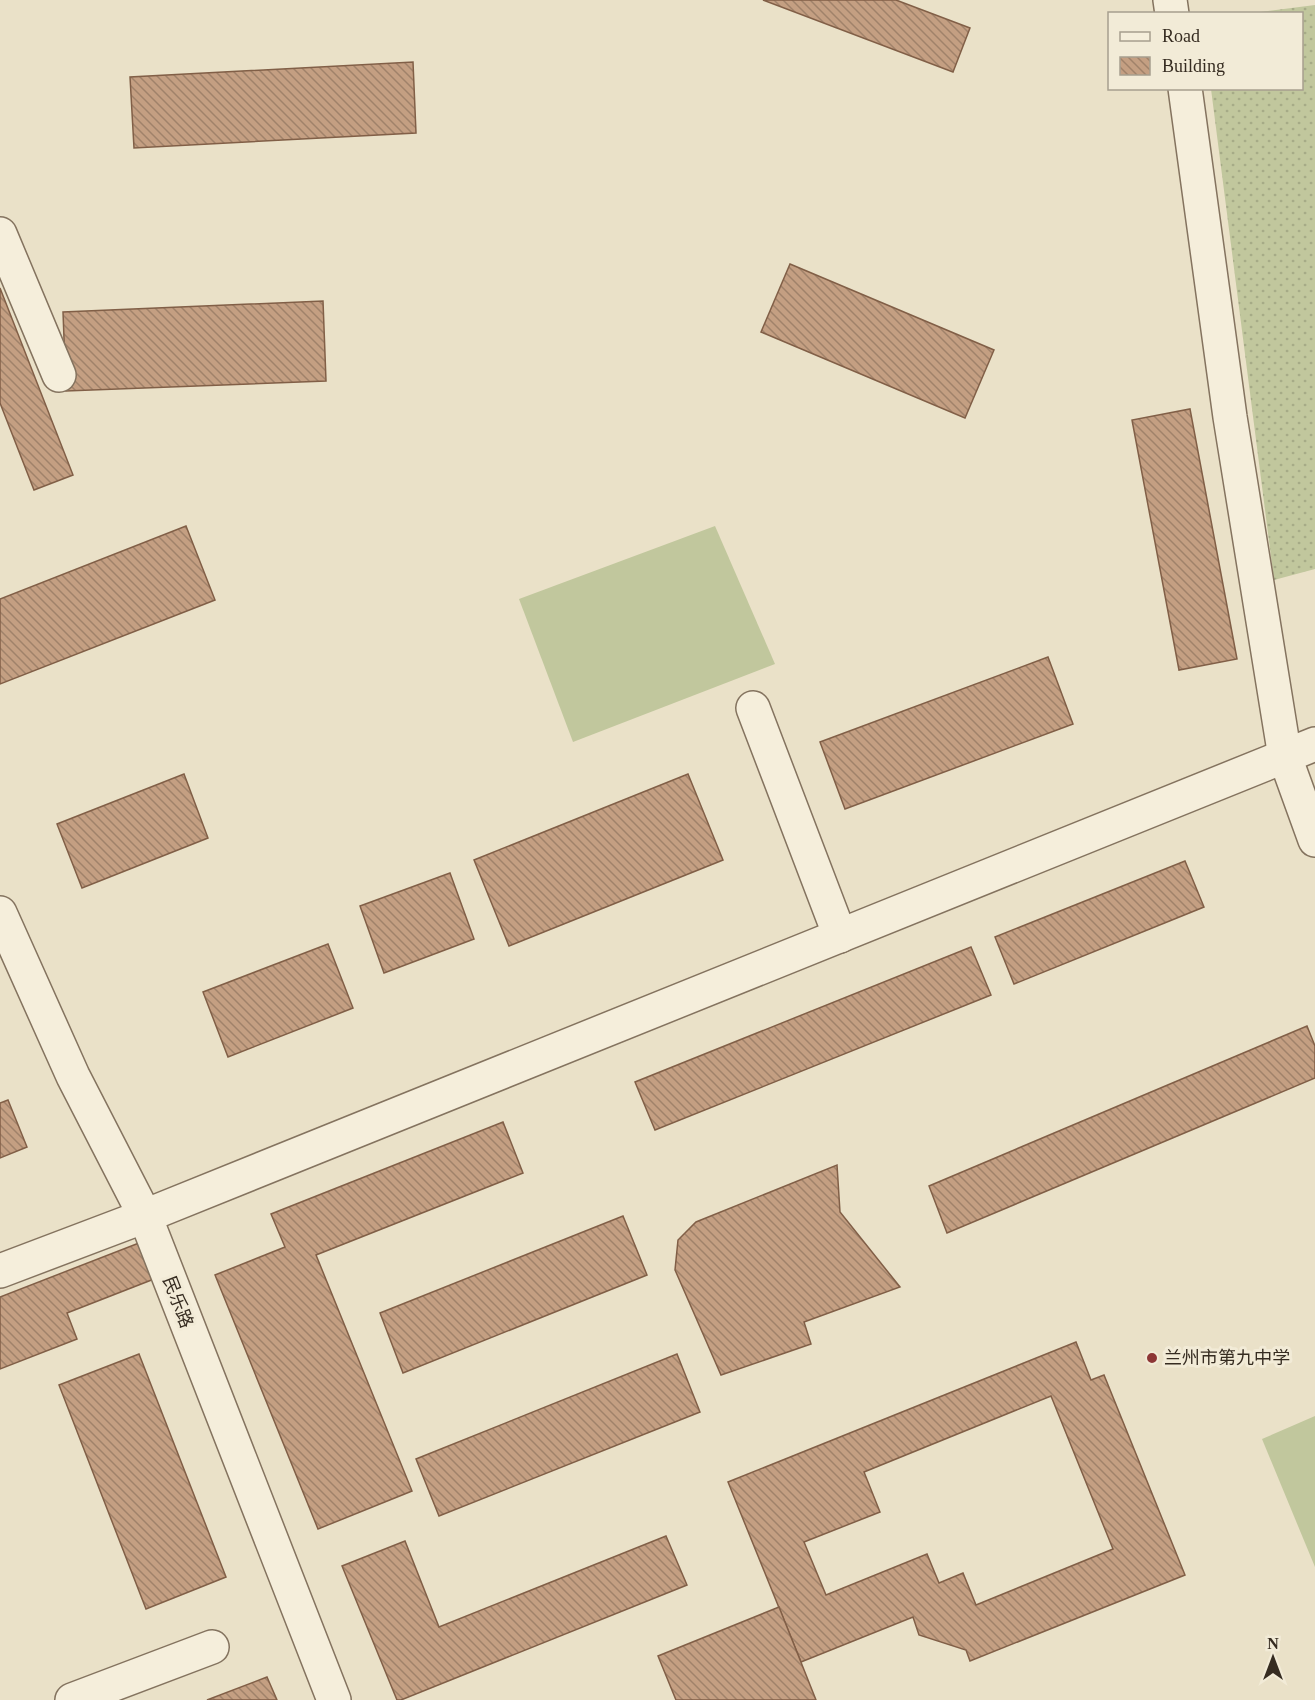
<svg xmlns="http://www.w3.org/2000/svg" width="1315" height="1700" font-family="'Times New Roman','Noto Sans SC',serif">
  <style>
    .grass { fill: url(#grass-dots) }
    .pitch { fill: #c1c79d }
    .building { fill: url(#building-back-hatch); stroke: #815f47; stroke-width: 1.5; fill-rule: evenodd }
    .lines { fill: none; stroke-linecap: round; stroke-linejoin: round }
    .minor-casing { stroke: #84735f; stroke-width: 36 }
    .minor { stroke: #f5eedb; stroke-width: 33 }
    .poi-dot { fill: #8d3635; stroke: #f2ebd7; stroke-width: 2 }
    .labels { text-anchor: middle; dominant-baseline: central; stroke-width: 6; stroke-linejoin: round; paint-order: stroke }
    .street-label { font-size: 18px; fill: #362c21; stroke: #f2ebd7 }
    .poi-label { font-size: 18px; fill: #362c21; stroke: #f2ebd7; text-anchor: start }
  </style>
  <defs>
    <pattern id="grass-dots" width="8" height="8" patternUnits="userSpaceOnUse" patternTransform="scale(1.5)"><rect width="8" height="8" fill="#c1c79d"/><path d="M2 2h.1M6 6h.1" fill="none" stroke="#a6ab87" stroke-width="1.8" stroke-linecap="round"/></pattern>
    <pattern id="building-back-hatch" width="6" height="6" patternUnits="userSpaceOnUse" patternTransform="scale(1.5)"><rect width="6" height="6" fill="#c49f82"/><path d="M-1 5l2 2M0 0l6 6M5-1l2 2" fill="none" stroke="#a0826a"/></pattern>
  </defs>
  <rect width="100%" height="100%" fill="#eae1c8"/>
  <!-- grass -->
  <polygon class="grass" points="1315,5 1315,569 1274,580 1211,89 1302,88 1302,14 1252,13"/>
  <!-- pitch -->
  <g class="pitch">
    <polygon points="715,526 775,664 573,742 519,599"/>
    <polygon points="1315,1416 1315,1567 1262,1439"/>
  </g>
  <!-- building -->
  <g class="building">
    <polygon points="763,0 896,0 970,28 953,72"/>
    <polygon points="413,62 416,133 134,148 130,77"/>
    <polygon points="790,264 994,350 965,418 761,332"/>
    <polygon points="0,288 73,475 34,490 0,403"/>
    <polygon points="323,301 326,381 66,391 63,312"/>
    <polygon points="1190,409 1237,659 1179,670 1132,420"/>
    <polygon points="186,526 215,600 0,684 0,599"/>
    <polygon points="1048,657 1073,724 845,809 820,742"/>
    <polygon points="184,774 208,838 82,888 57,824"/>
    <polygon points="688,774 723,860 509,946 474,860"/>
    <polygon points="1185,861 1204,907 1014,984 995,937"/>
    <polygon points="450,873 474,939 384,973 360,906"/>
    <polygon points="328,944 353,1008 228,1057 203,992"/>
    <polygon points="971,947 991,995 655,1130 635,1082"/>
    <polygon points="1307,1026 1315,1046 1315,1078 947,1233 929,1186"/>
    <polygon points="8,1100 27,1147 0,1158 0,1103"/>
    <polygon points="503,1122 523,1173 316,1255 412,1491 318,1529 215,1275 285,1247 271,1214"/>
    <polygon points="837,1165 840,1212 900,1287 804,1322 811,1344 721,1375 675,1270 678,1240 696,1222"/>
    <polygon points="623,1216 647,1275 403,1373 380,1313"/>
    <polygon points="139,1243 154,1279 67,1313 77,1339 0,1369 0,1297"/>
    <path d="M1076 1342 1091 1380 1104 1375 1185 1575 970 1661 966 1650 919 1635 913 1617 801 1662 728 1482ZM1051 1396 1113 1549 976 1605 963 1573 939 1583 927 1554 826 1595 804 1542 880 1512 864 1472Z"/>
    <polygon points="139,1354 226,1577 146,1609 59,1385"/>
    <polygon points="677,1354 700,1412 439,1516 416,1459"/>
    <polygon points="666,1536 687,1585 401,1700 397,1700 342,1566 405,1541 439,1627"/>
    <polygon points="779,1607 816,1700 676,1700 658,1656"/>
    <polygon points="267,1677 277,1700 207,1700"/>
  </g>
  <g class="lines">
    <defs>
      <g id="minor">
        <polyline points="1170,0 1172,14"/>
        <polyline points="1185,88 1230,417 1285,757 1315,840"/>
        <polyline points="0,234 59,375"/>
        <polyline points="753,708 840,936"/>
        <polyline points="0,913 73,1076 145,1216 334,1700"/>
        <polyline points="0,1271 145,1216 1315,744"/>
        <polyline points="72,1700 212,1647"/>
      </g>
    </defs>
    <!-- minor casing -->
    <use href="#minor" class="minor-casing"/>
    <!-- minor -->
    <use href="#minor" class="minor"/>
  </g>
  <!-- markers -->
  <circle class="poi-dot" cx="1152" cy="1358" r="6"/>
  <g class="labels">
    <!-- street labels -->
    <g class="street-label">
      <text transform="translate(178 1302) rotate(69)">民乐路</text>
    </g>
    <!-- poi labels -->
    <g class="poi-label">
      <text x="1164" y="1358">兰州市第九中学</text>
    </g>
  </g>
  <!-- legend -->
  <rect x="1108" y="12" width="195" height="78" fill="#f2ebd7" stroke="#a79f8e" stroke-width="1.5"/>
  <rect x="1120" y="32" width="30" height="9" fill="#f5eedb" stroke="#a79f8e" stroke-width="1.5"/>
  <text x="1162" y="42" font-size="18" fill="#362c21">Road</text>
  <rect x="1120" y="57" width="30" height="18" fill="url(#building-back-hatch)" stroke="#a79f8e" stroke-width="1.5"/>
  <text x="1162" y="72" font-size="18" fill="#362c21">Building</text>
  <!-- north arrow -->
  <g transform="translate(1273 1658)" stroke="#f2ebd7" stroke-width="4.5" paint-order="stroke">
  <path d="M0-4.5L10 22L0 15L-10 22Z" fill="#362c21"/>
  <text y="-9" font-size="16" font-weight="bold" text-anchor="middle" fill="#362c21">N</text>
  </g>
</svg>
